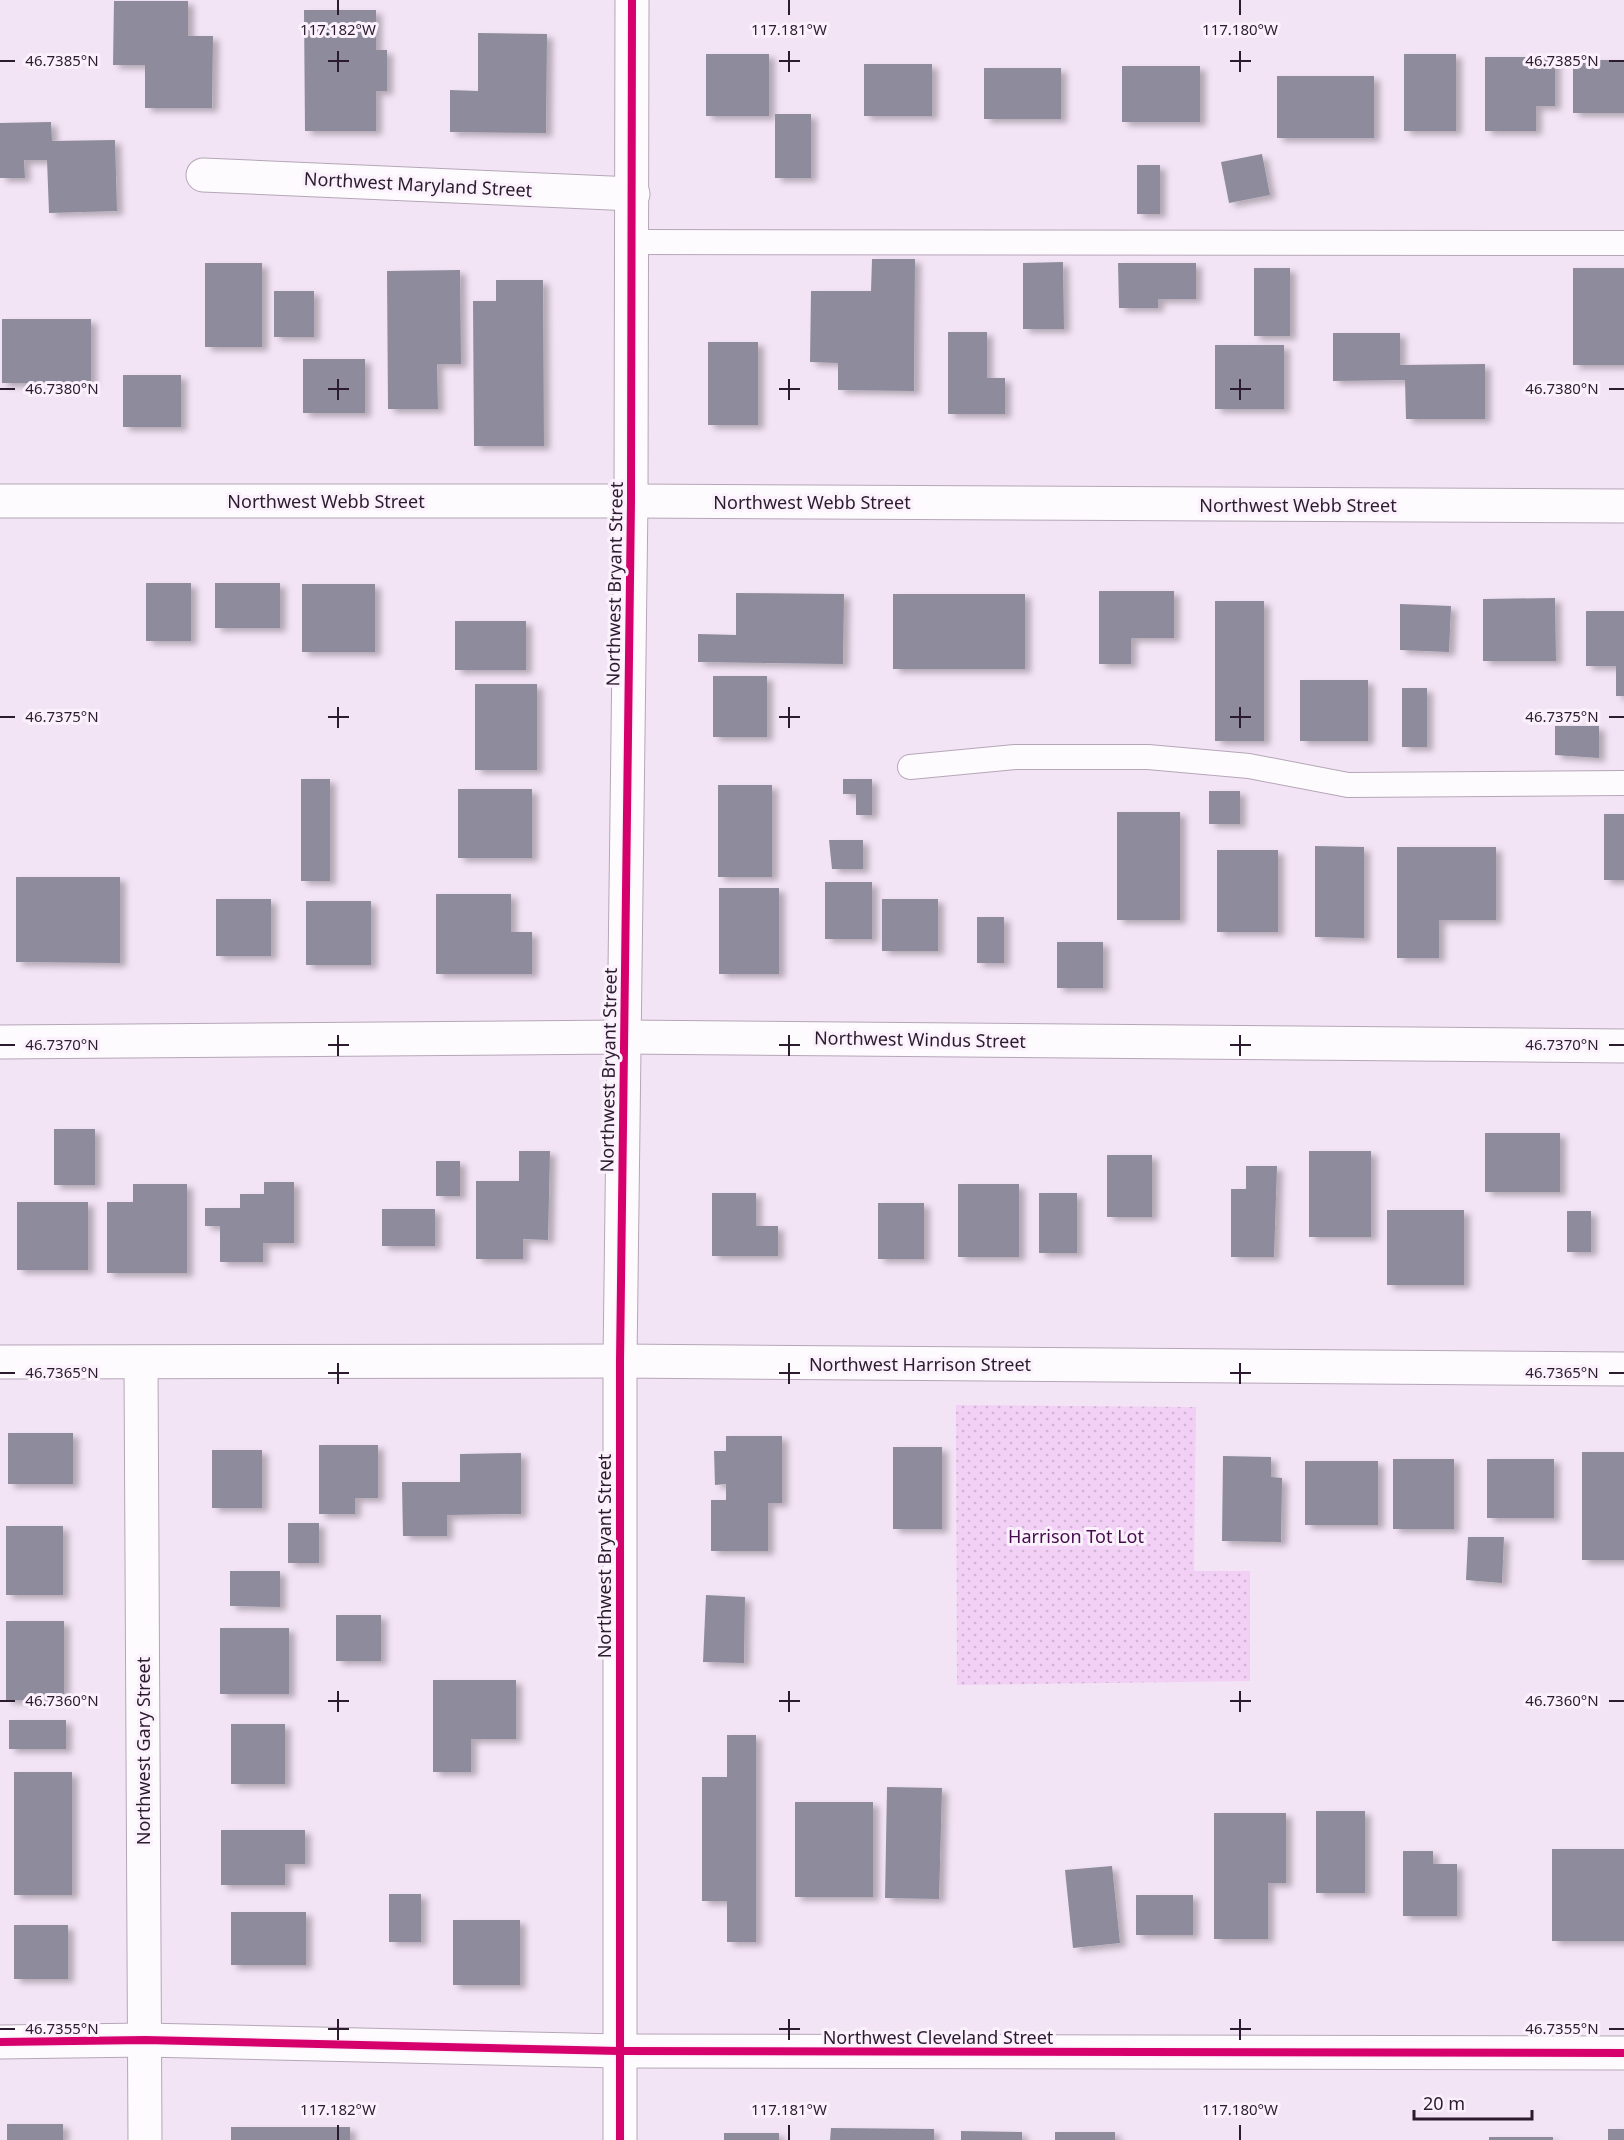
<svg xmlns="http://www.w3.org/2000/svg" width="1624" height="2140" font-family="'Noto Sans',sans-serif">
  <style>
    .park { fill: url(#park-dots) }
    .building { fill: #8e8c9c; filter: url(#shadow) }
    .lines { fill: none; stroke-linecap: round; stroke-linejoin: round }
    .lane-casing { stroke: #b5a6b7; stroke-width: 26 }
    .street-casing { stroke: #b5a6b7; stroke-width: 35 }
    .lane { stroke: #fdfbfe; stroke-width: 24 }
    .street { stroke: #fdfbfe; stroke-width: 33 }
    .cycleway-casing { stroke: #fbf1fc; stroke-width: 11 }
    .cycleway { stroke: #d6006c; stroke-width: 8 }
    .ticks { fill: none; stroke: #2c1b2e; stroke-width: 2 }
    .labels { text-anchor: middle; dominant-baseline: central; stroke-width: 6; stroke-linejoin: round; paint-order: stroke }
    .street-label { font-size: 18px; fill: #2c1b2e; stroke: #fbf1fc }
    .park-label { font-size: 18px; fill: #450c4c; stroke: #fbf1fc }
    .ticks-label { font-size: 15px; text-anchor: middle; fill: #2c1b2e; stroke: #fbf1fc; stroke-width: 6; stroke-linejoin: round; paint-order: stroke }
  </style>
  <defs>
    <pattern id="park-dots" width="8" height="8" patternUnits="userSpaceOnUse" patternTransform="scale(1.5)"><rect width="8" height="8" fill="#f2d0f6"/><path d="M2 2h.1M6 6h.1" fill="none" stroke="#d0b2d3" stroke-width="1.8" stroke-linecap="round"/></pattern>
    <filter id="shadow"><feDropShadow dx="6" dy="4" stdDeviation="3" flood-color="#0004"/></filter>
  </defs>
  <rect width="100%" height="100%" fill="#f3e4f5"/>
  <!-- park -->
  <polygon class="park" points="956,1405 1196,1407 1194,1571 1250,1571 1250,1681 957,1685"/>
  <!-- building -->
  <g class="building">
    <polygon points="114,1 188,1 188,36 213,36 212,108 145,108 145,65 113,65"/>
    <polygon points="304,10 376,10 376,50 387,50 387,91 376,91 376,131 305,131"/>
    <polygon points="478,33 547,34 546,133 450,132 450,90 478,91"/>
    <rect x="706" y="54" width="63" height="62"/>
    <rect x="1404" y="54" width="52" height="77"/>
    <polygon points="1485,57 1555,57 1555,106 1536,106 1536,131 1485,131"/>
    <rect x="1573" y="60" width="51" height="53"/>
    <rect x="864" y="64" width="68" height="52"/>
    <rect x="1122" y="66" width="78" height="56"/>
    <rect x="984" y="68" width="77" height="51"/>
    <rect x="1277" y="76" width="97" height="62"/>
    <rect x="775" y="114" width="36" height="64"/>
    <polygon points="51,122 52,141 115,140 117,211 49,213 47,160 24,160 25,178 0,178 0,123"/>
    <polygon points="1262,154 1270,195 1229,203 1221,162"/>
    <rect x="1137" y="165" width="23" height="49"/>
    <polygon points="872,259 915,259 914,391 838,390 838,363 810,362 811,291 871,291"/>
    <polygon points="1063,262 1064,329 1023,329 1023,263"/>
    <rect x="205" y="263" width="57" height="84"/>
    <polygon points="1118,263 1196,263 1196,299 1158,299 1158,308 1119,308"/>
    <rect x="1254" y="268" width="36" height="68"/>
    <rect x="1573" y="268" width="51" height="97"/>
    <polygon points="460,270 461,364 437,364 438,409 388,409 387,271"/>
    <polygon points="496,280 543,280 544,446 474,446 473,301 496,301"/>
    <rect x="274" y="291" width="40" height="46"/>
    <rect x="2" y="319" width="89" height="64"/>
    <polygon points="948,332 987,332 987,378 1005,378 1005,414 948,414"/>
    <polygon points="1333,333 1400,333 1400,365 1485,364 1485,419 1406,419 1405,380 1333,381"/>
    <rect x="708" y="342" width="50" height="83"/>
    <rect x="1215" y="345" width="69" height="64"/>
    <rect x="303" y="359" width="62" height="54"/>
    <rect x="123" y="375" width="58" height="52"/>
    <rect x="146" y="583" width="45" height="58"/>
    <rect x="215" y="583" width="65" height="45"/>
    <rect x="302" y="584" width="73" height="68"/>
    <polygon points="1099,591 1174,591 1174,638 1131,638 1131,664 1099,664"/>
    <polygon points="736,593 844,594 843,664 698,662 698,634 736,635"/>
    <rect x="893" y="594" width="132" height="75"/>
    <polygon points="1555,598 1556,661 1483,661 1483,599"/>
    <rect x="1215" y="601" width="49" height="140"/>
    <polygon points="1400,604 1451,606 1449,652 1400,650"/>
    <polygon points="1586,611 1624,611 1624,696 1616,696 1616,666 1586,666"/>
    <rect x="455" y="621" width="71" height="49"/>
    <rect x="713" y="676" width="54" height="61"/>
    <rect x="1300" y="680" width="68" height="61"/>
    <rect x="475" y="684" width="62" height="86"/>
    <rect x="1402" y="688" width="25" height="59"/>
    <polygon points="1555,726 1599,726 1599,758 1555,755"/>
    <rect x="301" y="779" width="29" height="102"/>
    <polygon points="843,779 872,779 872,815 856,815 856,794 843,794"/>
    <rect x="718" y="785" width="54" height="92"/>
    <rect x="458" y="789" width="74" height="69"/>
    <rect x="1209" y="791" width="31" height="33"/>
    <rect x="1117" y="812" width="63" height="108"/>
    <rect x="1604" y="814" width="20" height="66"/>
    <polygon points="829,840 863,840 863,869 832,869"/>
    <polygon points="1315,846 1364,847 1364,938 1315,937"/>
    <polygon points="1397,847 1496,847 1496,920 1439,920 1439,958 1397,958"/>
    <rect x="1217" y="850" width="61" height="82"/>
    <polygon points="16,877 120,877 120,963 16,962"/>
    <rect x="825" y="882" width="47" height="57"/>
    <rect x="719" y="888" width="60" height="86"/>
    <polygon points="436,894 511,894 511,932 532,932 532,974 436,974"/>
    <rect x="216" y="899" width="55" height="57"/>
    <rect x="882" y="899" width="56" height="52"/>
    <rect x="306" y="901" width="65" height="64"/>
    <rect x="977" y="917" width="27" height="46"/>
    <rect x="1057" y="942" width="46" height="46"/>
    <rect x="54" y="1129" width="41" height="56"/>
    <rect x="1485" y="1133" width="75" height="59"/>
    <polygon points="519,1151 550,1151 548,1240 523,1239 523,1259 476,1259 476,1181 519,1181"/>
    <rect x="1309" y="1151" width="62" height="86"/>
    <rect x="1107" y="1155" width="45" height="62"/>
    <rect x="436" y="1161" width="24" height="35"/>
    <polygon points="1246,1166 1277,1166 1274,1257 1231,1257 1231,1189 1246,1189"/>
    <polygon points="264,1182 294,1182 294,1243 263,1243 263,1262 220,1262 220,1226 205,1226 205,1208 240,1208 240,1194 264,1194"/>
    <polygon points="133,1184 187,1184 187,1273 107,1273 107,1202 133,1202"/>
    <rect x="958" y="1184" width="61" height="73"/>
    <polygon points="712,1193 756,1193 756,1226 778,1226 778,1256 712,1256"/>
    <rect x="1039" y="1193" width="38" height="60"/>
    <rect x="17" y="1202" width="71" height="68"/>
    <rect x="878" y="1203" width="46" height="56"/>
    <rect x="382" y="1209" width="53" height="37"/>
    <rect x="1387" y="1210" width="77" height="75"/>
    <rect x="1567" y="1211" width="24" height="41"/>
    <rect x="8" y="1433" width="65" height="51"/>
    <polygon points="726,1436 782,1436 782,1503 768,1503 768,1551 711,1551 711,1500 726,1500 726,1484 715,1485 714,1451 726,1451"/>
    <polygon points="319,1445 378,1445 378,1498 355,1498 355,1514 319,1514"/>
    <rect x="893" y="1447" width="49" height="82"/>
    <rect x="212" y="1450" width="50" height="58"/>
    <rect x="1582" y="1452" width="42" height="108"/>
    <polygon points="521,1453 521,1514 447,1515 447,1536 403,1536 402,1482 460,1482 460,1454"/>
    <polygon points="1223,1456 1271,1457 1271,1477 1282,1478 1281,1542 1222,1541"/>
    <rect x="1393" y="1459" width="61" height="70"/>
    <rect x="1487" y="1459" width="67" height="59"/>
    <rect x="1305" y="1461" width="73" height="64"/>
    <rect x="288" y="1523" width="31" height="40"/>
    <rect x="6" y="1526" width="57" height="69"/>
    <polygon points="1468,1537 1504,1537 1502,1583 1466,1580"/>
    <polygon points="230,1571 280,1571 280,1607 230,1606"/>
    <polygon points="706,1595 745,1597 744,1663 703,1662"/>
    <rect x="336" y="1615" width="45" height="46"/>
    <rect x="6" y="1621" width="58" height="79"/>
    <rect x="220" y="1628" width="69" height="66"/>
    <polygon points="433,1680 516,1680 516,1739 471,1739 471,1772 433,1772"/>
    <rect x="9" y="1720" width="57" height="29"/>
    <rect x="231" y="1724" width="54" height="60"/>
    <polygon points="727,1735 756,1735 756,1942 727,1942 727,1901 702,1901 702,1777 727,1777"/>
    <rect x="14" y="1772" width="58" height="123"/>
    <polygon points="887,1787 942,1788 939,1899 885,1898"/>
    <rect x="795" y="1802" width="78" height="95"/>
    <rect x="1316" y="1811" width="49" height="82"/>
    <polygon points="1214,1813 1286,1813 1286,1883 1268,1883 1268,1939 1214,1939"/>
    <polygon points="221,1830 305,1830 305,1864 285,1864 285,1885 221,1885"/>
    <rect x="1552" y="1849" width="72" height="92"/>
    <polygon points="1403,1851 1433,1851 1433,1864 1457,1864 1457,1916 1403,1916"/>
    <polygon points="1112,1866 1120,1943 1073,1948 1065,1870"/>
    <rect x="389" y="1894" width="32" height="48"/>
    <rect x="1136" y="1895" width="57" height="40"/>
    <rect x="231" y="1912" width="75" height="53"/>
    <rect x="453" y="1920" width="67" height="65"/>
    <rect x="14" y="1925" width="54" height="54"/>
    <rect x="7" y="2124" width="56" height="16"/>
    <rect x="231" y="2127" width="119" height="13"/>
    <polygon points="831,2128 934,2129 934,2140 830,2140"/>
    <rect x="1608" y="2129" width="16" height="11"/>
    <polygon points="961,2131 1022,2132 1022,2140 961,2140"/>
    <rect x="1055" y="2132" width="60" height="8"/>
    <rect x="724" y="2133" width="55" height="7"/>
    <rect x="1489" y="2137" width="64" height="3"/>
  </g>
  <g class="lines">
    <defs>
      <g id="lane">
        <polyline points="632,242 1624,243"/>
        <polyline points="910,767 1015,757 1148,757 1249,766 1348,785 1624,783"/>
      </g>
      <g id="street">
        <polyline points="203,175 633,194"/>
        <polyline points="0,501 631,501 1624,506"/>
        <polyline points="0,1042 623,1037 1624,1046"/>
        <polyline points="0,1362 620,1361 1624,1369"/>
        <polyline points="141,1363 145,2140"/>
        <polyline points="0,2042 145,2040 619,2051 1624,2053"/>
        <polyline points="620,2140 620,1361 631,501 632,0"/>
      </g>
    </defs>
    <!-- lane casing -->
    <use href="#lane" class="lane-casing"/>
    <!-- street casing -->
    <use href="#street" class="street-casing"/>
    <!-- lane -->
    <use href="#lane" class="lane"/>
    <!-- street -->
    <use href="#street" class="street"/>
    <defs>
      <g id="cycleway">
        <polyline points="0,2042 145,2040 619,2051 1624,2053"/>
        <polyline points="620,2140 620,1361 631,501 632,0"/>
      </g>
    </defs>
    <!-- cycleway casing -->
    <use href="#cycleway" class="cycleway-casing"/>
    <!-- cycleway -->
    <use href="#cycleway" class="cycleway"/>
  </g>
  <!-- ticks -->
  <path class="ticks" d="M338 0V15M789 0V15M1240 0V15M338 51V72M789 51V72M1240 51V72M0 61H15M328 61H349M779 61H800M1230 61H1251M1609 61H1624M338 379V400M789 379V400M1240 379V400M0 389H15M328 389H349M779 389H800M1230 389H1251M1609 389H1624M338 707V728M789 707V728M1240 707V728M0 717H15M328 717H349M779 717H800M1230 717H1251M1609 717H1624M338 1035V1056M789 1035V1056M1240 1035V1056M0 1045H15M328 1045H349M779 1045H800M1230 1045H1251M1609 1045H1624M338 1363V1384M789 1363V1384M1240 1363V1384M0 1373H15M328 1373H349M779 1373H800M1230 1373H1251M1609 1373H1624M338 1691V1712M789 1691V1712M1240 1691V1712M0 1701H15M328 1701H349M779 1701H800M1230 1701H1251M1609 1701H1624M338 2019V2040M789 2019V2040M1240 2019V2040M0 2029H15M328 2029H349M779 2029H800M1230 2029H1251M1609 2029H1624M338 2125V2140M789 2125V2140M1240 2125V2140"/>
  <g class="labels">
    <!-- street labels -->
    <g class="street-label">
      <text transform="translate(418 184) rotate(3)">Northwest Maryland Street</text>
      <text x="326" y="501">Northwest Webb Street</text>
      <text x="812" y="502">Northwest Webb Street</text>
      <text x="1298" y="505">Northwest Webb Street</text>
      <text transform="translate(614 584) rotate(-89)">Northwest Bryant Street</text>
      <text transform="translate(920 1039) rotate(1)">Northwest Windus Street</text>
      <text transform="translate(608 1070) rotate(-89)">Northwest Bryant Street</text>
      <text x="920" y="1364">Northwest Harrison Street</text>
      <text transform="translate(604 1556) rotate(-90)">Northwest Bryant Street</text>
      <text transform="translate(143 1751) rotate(-90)">Northwest Gary Street</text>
      <text x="938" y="2037">Northwest Cleveland Street</text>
    </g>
    <!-- park labels -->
    <g class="park-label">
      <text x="1076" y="1536">Harrison Tot Lot</text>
    </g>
  </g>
  <g class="ticks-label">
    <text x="338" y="35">117.182°W</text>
    <text x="789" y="35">117.181°W</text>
    <text x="1240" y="35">117.180°W</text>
    <text x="62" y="66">46.7385°N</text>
    <text x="1562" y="66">46.7385°N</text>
    <text x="62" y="394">46.7380°N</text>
    <text x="1562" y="394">46.7380°N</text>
    <text x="62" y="722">46.7375°N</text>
    <text x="1562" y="722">46.7375°N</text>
    <text x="62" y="1050">46.7370°N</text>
    <text x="1562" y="1050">46.7370°N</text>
    <text x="62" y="1378">46.7365°N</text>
    <text x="1562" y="1378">46.7365°N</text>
    <text x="62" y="1706">46.7360°N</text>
    <text x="1562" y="1706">46.7360°N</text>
    <text x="62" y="2034">46.7355°N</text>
    <text x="1562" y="2034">46.7355°N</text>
    <text x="338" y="2115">117.182°W</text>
    <text x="789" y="2115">117.181°W</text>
    <text x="1240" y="2115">117.180°W</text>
  </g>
  <!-- scale -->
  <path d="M1414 2110v9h118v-9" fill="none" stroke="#2c1b2e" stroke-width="3"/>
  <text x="1423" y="2110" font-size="18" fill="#2c1b2e" stroke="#fbf1fc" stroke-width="4.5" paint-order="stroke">20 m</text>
</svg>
